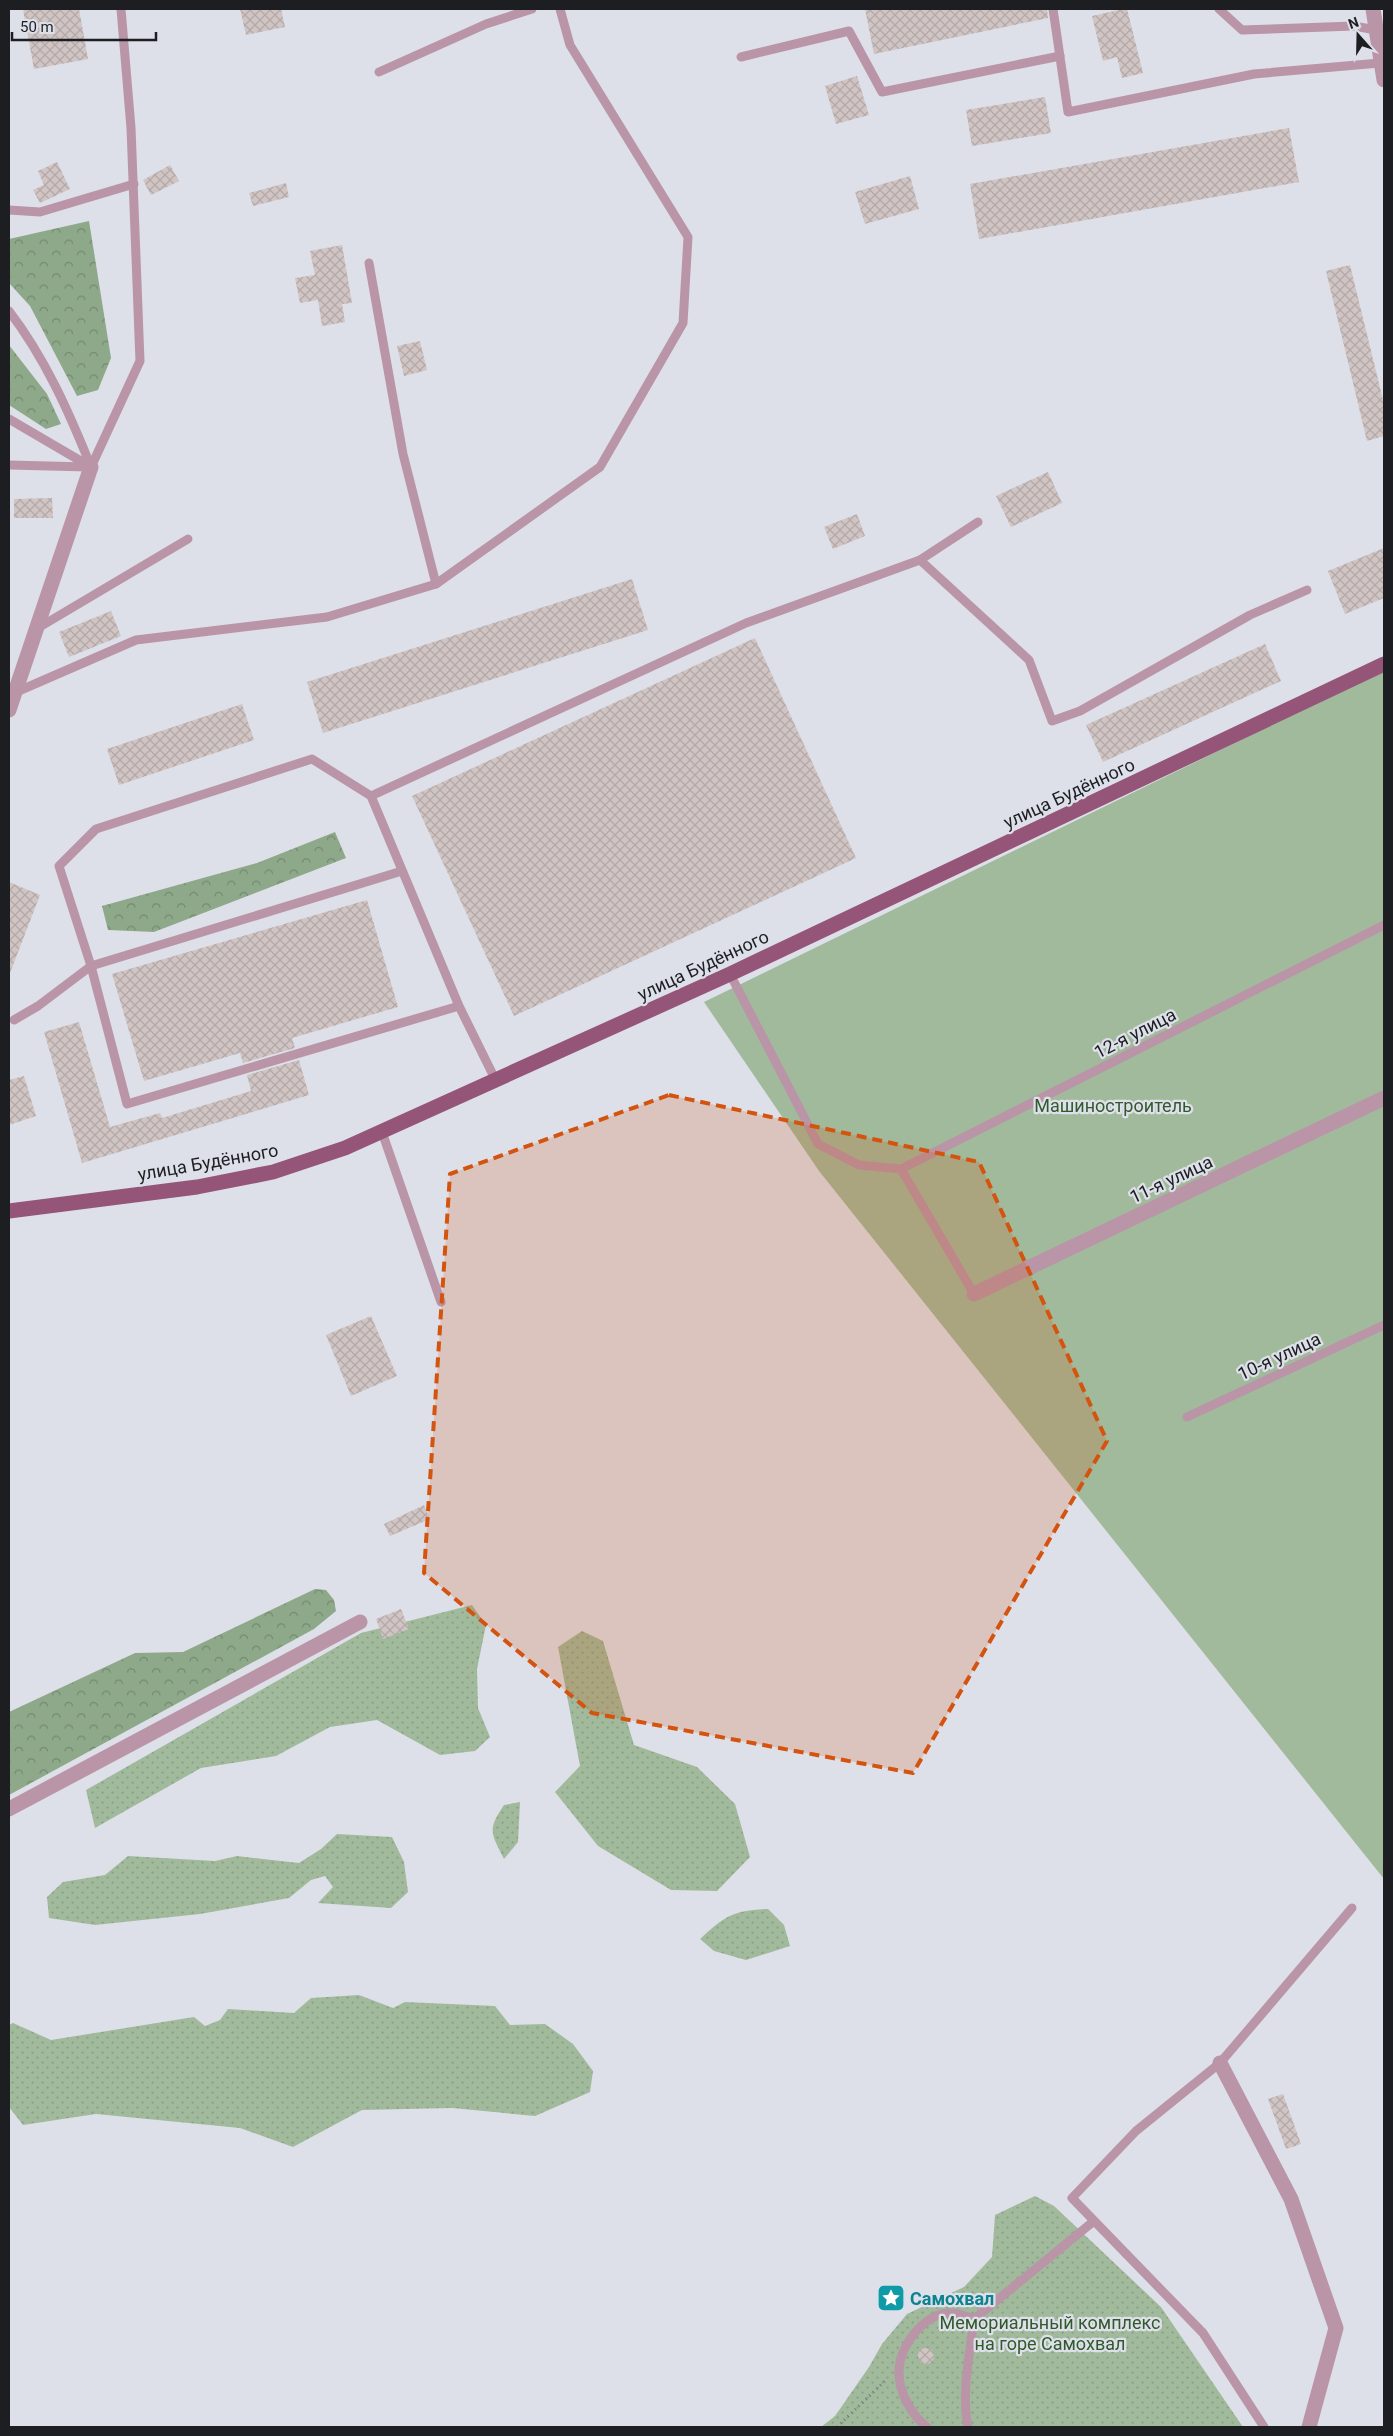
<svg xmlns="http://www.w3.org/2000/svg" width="1393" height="2436" font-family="Roboto,sans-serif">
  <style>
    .grass { fill: url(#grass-dots) }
    .forest { fill: url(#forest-crowns) }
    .garden { fill: #a1ba9c }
    .building { fill: url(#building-cross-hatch) }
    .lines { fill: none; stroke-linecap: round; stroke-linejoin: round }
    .path { stroke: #73767c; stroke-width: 3; stroke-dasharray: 1 4; stroke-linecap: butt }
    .service { stroke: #ba95a8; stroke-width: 9 }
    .minor { stroke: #ba95a8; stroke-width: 15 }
    .primary { stroke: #955579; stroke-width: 15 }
    .marked { fill: #d4530e; fill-opacity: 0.2; stroke: #d4530e; stroke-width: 4; stroke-dasharray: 10 6; stroke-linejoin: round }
    .labels { text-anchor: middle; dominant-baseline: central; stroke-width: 4.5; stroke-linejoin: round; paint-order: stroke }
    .street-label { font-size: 18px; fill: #1c1e21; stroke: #dde0e9 }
    .park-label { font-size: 18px; fill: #32592c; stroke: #dde0e9 }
    .culture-label { font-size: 18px; font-weight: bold; fill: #0d838f; stroke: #dde0e9; text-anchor: start }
  </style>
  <defs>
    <pattern id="grass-dots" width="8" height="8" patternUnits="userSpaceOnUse" patternTransform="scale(1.25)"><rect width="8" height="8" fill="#a1ba9c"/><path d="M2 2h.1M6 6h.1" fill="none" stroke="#8a9f86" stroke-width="1.8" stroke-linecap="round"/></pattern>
    <pattern id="forest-crowns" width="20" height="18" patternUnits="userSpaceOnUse" patternTransform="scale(1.25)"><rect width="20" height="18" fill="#8ea989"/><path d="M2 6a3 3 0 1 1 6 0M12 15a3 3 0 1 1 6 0" fill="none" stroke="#738970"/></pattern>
    <pattern id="building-cross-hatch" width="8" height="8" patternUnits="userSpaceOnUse" patternTransform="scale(1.25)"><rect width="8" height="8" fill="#d1c5c4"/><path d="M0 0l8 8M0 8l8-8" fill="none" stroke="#b3a9a8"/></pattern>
  </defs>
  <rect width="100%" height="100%" fill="#dde0e9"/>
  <!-- grass -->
  <g class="grass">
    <polygon points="472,1605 486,1625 477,1669 478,1708 490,1737 475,1751 440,1755 377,1720 330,1727 276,1756 201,1768 95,1828 86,1790 361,1633"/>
    <polygon points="582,1631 603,1641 634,1745 697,1767 735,1804 750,1857 717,1891 671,1890 598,1846 555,1792 580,1766 558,1647"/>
    <path d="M520 1802 518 1842 504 1859C491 1833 487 1830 504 1805Z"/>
    <polygon points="337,1834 392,1837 404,1862 408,1892 391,1908 318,1903 333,1887 325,1876 311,1880 289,1898 200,1914 95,1925 49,1918 47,1897 63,1882 105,1875 128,1856 215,1861 237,1856 299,1863 321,1849"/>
    <path d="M768 1909 784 1925 790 1946 746 1960 714 1951 700 1939C725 1915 735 1910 768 1909Z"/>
    <polygon points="359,1995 393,2008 405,2002 495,2006 510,2025 545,2024 573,2044 593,2071 590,2092 535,2116 452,2108 362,2110 293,2147 240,2128 96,2114 23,2125 9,2107 9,2025 13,2023 51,2040 194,2017 205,2026 220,2020 228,2009 294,2013 311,1998"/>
    <polygon points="1035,2196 1054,2206 1161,2307 1243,2427 821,2427 835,2416 869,2367 882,2344 907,2314 964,2287 992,2257 995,2215"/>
  </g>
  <!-- forest -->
  <g class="forest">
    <polygon points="89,221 111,358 98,390 77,396 30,306 9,283 9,239"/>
    <polygon points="9,345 47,394 61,424 46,429 9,405"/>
    <polygon points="335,832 346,858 154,932 108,930 102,906 257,863"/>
    <polygon points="315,1589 326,1590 334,1600 336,1611 314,1629 9,1795 9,1712 135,1653 183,1652"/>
  </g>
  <!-- garden -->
  <polygon class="garden" points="1384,670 1384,1879 819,1171 704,1002"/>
  <!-- building -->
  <g class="building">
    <polygon points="23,9 79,9 88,59 34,69"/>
    <polygon points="240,9 281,9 285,27 246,35"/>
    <polygon points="865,9 1047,9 1048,18 874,54"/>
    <polygon points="1123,9 1127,9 1143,73 1122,78 1117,57 1103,61 1092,16"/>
    <polygon points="857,76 869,115 836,124 825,86"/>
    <polygon points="1045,97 1051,133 972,146 966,110"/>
    <polygon points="1289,128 1299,182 979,239 970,184"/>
    <polygon points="57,162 70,189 40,203 33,190 44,185 38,171"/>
    <polygon points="170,165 179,181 151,195 143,180"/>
    <polygon points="910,176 919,209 865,224 855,192"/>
    <polygon points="286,183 289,197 253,206 249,193"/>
    <polygon points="342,245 352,303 342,304 345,322 322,326 318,300 300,303 295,278 315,275 310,251"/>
    <polygon points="1350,265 1384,404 1384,436 1367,441 1326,271"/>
    <polygon points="420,341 427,370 404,376 397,346"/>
    <polygon points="1048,472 1062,503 1011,527 996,496"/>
    <polygon points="52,498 53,518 14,518 14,499"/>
    <polygon points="857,514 865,536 833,549 824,527"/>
    <polygon points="1384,548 1384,598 1345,614 1328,571"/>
    <polygon points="632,579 648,630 323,733 307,682"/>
    <polygon points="111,611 121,636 69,657 59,632"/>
    <polygon points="755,638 856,858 514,1016 412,796"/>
    <polygon points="1265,644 1281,681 1103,762 1086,725"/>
    <polygon points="242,704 254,740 119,785 107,749"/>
    <polygon points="9,882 40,895 10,973 9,973"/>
    <polygon points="367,900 398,1007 292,1038 295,1048 243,1063 240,1053 144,1081 112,974"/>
    <polygon points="79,1022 110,1127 160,1113 162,1118 251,1091 247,1075 299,1060 309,1095 82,1163 44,1032"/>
    <polygon points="24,1076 36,1116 9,1125 9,1080"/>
    <polygon points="371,1316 397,1376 351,1396 326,1335"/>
    <polygon points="424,1505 430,1519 390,1536 384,1524"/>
    <polygon points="401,1609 409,1629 383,1639 376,1619"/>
    <polygon points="1283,2094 1301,2144 1286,2149 1268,2099"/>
    <circle cx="926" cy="2356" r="8"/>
  </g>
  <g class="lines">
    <!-- path -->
    <polyline class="path" points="837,2427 885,2381"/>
    <!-- service -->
    <g class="service">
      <polyline points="1053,9 1068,112 1254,74 1380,63"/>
      <polyline points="1219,9 1242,30 1354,26 1376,30"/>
      <polyline points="741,57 849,31 882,92 1060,56"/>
      <polyline points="379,72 486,24 532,9"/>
      <polyline points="9,210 40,212 134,184"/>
      <polyline points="369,263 403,454 436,584"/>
      <path d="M9 311C45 358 69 412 91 467"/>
      <polyline points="9,419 91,467"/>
      <polyline points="9,465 88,467"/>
      <polyline points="91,467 140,361 131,128 121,9"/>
      <polyline points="920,560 1029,660 1052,721 1080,711 1250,615 1307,590"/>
      <polyline points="38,628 188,539"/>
      <polyline points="14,693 136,640 327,617 436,584 600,467 683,323 688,237 570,45 560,9"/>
      <polyline points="371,796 746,623 920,560 978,522"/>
      <polyline points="730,974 818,1144 859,1165 901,1169 974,1294"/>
      <polyline points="459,1006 127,1104 91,966 59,866 96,829 312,759 371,796 459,1006 496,1081"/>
      <polyline points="14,1020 38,1006 91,966 402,871"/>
      <polyline points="382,1132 441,1302"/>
      <polyline points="901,1169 1384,925"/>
      <polyline points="1187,1417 1384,1325"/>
      <path d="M927 2427C911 2415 898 2391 899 2370 900 2345 925 2312 952 2313 959 2313 967 2317 974 2319L1094 2221"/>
      <path d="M968 2427C961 2393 970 2353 974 2319"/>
      <polyline points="1264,2427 1203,2333 1072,2198 1136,2131 1220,2063 1352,1908"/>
    </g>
    <!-- minor -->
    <g class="minor">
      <polyline points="1373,9 1384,80"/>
      <polyline points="9,710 91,467"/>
      <polyline points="974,1294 1384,1098"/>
      <polyline points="9,1809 360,1622"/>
      <polyline points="1220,2063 1291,2199 1336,2328 1309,2427"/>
    </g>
    <!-- primary -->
    <polyline class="primary" points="9,1211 197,1187 273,1172 345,1148 730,974 1384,664"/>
  </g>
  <!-- marked area -->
  <path class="marked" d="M669 1095 979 1162 1107 1441 913 1773 592 1713 424 1573 450 1174Z"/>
  <!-- icons -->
  <defs>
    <symbol id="sight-square" viewBox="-11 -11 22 22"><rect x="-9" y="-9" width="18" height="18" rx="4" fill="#0f9aa8" stroke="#dde0e9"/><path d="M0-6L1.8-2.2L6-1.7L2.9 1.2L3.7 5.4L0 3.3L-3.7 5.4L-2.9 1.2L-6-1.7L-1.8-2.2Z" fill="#fff"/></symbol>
  </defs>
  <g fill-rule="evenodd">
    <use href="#sight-square" x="875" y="2282" width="32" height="32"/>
  </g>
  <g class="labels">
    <!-- street labels -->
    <g class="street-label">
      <text transform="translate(1069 793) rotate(-25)">улица Будённого</text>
      <text transform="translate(703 965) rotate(-25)">улица Будённого</text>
      <text transform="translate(1135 1033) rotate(-27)">12-я улица</text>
      <text transform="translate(208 1162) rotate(-10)">улица Будённого</text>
      <text transform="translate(1171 1179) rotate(-25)">11-я улица</text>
      <text transform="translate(1279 1356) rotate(-25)">10-я улица</text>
    </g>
    <!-- park labels -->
    <g class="park-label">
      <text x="1113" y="1105">Машиностроитель</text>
      <text x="1050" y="2322">Мемориальный комплекс<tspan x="1050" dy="21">на горе Самохвал</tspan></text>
    </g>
    <!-- culture labels -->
    <g class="culture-label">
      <text x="910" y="2298">Самохвал</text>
    </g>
  </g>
  <!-- border -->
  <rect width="1393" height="2436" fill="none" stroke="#1c1e21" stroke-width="20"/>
  <!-- north arrow -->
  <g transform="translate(1358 35) rotate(340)" stroke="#dde0e9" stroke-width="4" paint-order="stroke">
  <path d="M0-4L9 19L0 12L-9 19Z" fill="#1c1e21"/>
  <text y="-8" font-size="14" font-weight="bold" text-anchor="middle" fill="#1c1e21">N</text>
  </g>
  <!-- scale -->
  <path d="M12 32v8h144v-8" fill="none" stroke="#1c1e21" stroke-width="2.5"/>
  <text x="20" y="32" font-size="15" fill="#1c1e21" stroke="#dde0e9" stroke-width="4" paint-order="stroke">50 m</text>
</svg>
